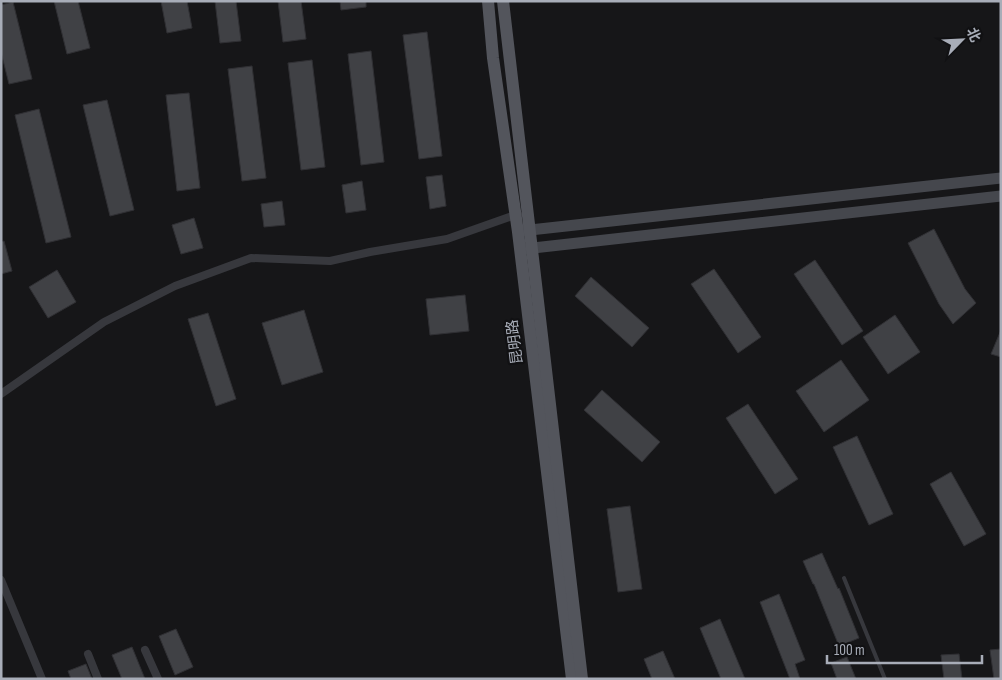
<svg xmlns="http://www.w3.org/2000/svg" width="1002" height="680" font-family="'Sofia Sans Condensed','Noto Sans SC',sans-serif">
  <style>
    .building { fill: #404145; stroke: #303034 }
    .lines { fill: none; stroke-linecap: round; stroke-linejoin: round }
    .lane { stroke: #37383d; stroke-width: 4 }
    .street { stroke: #37383d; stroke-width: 8 }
    .secondary { stroke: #45474d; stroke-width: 11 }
    .primary { stroke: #53555c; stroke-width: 12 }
    .labels { text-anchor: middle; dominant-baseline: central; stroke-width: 4.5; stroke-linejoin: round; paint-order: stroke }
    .street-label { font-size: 15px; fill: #a8adb8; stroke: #111113 }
  </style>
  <rect width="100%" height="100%" fill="#161618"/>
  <!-- building -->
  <g class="building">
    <polygon points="54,1 78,1 90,48 67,54"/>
    <polygon points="161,1 187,1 192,28 167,33"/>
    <polygon points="215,1 236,1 241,41 220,43"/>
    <polygon points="278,1 301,1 306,39 283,42"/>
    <polygon points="340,1 366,1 366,7 341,10"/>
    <polygon points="13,2 32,79 9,84 1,52 1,5"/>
    <polygon points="427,32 442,156 419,159 403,35"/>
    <polygon points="371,51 384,162 361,165 348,54"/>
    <polygon points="312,60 325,167 301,170 288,63"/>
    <polygon points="252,66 266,178 242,181 228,69"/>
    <polygon points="189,93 200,188 177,191 166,95"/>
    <polygon points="107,100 134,210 110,216 83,105"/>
    <polygon points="39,109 71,237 46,243 15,115"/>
    <polygon points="442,175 446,206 430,209 426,177"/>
    <polygon points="362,181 366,210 346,213 342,185"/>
    <polygon points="282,201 285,225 264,227 261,204"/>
    <polygon points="194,218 203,248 181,254 172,225"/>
    <polygon points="934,229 965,289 976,303 953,324 939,304 908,243"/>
    <polygon points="4,241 12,271 1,274 1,242"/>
    <polygon points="815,260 863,331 842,345 794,274"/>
    <polygon points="714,269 761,337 738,353 691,284"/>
    <polygon points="57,270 76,302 48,318 29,287"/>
    <polygon points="591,277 649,328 632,347 575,296"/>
    <polygon points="465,295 469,331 430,335 426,299"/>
    <polygon points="304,310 323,372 282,385 262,323"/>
    <polygon points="208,313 236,399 216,406 188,319"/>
    <polygon points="895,315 920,352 888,374 863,337"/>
    <polygon points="1001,330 1001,357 991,354"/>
    <polygon points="841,360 869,400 824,432 796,391"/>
    <polygon points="602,390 660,442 642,462 584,410"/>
    <polygon points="748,404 798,479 775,494 726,418"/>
    <polygon points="857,436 893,514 869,525 833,447"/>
    <polygon points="951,472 986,534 964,546 930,484"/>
    <polygon points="630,506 642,589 618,592 607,509"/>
    <polygon points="822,553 838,589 839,588 859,638 839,646 814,584 813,584 803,561"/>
    <polygon points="779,594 805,660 795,664 800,679 790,679 760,602"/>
    <polygon points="720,619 745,679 721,679 700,628"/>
    <polygon points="176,629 193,667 175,675 159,636"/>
    <polygon points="132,647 145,679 122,679 112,655"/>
    <polygon points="1001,649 1001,679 994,679 990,650"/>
    <polygon points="663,651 675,679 652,679 644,659"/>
    <polygon points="959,654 962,679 944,679 941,655"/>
    <polygon points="847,657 856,679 837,679 831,663"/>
    <polygon points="86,664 92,679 71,679 68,671"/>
  </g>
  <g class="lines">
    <!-- lane -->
    <polyline class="lane" points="844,578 885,679"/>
    <!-- street -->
    <g class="street">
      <polyline points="1,394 104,322 175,286 251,258 330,261 370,252 447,239 518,214"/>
      <polyline points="1,580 42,679"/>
      <polyline points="145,650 158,679"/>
      <polyline points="88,654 98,679"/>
    </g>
    <!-- secondary -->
    <g class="secondary">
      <polyline points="521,231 1001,178"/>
      <polyline points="524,249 1001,196"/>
    </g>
    <!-- primary -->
    <g class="primary">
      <polyline points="488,1 493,58 518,232 572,679"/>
      <polyline points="503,1 582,679"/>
    </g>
  </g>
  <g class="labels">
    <!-- street labels -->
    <g class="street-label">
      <text transform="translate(515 342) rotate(-97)">昆明路</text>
    </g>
  </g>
  <!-- border -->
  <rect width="1002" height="680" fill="none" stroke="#a8adb8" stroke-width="5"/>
  <!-- north arrow -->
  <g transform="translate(962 40) rotate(66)" stroke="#111113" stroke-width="4" paint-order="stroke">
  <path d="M0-4L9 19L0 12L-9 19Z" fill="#a8adb8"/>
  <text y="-8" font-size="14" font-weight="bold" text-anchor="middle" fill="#a8adb8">北</text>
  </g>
  <!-- scale -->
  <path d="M827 655v8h155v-8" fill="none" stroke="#a8adb8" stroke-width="2.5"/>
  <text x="834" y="655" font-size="15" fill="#a8adb8" stroke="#111113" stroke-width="4" paint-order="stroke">100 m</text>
</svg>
